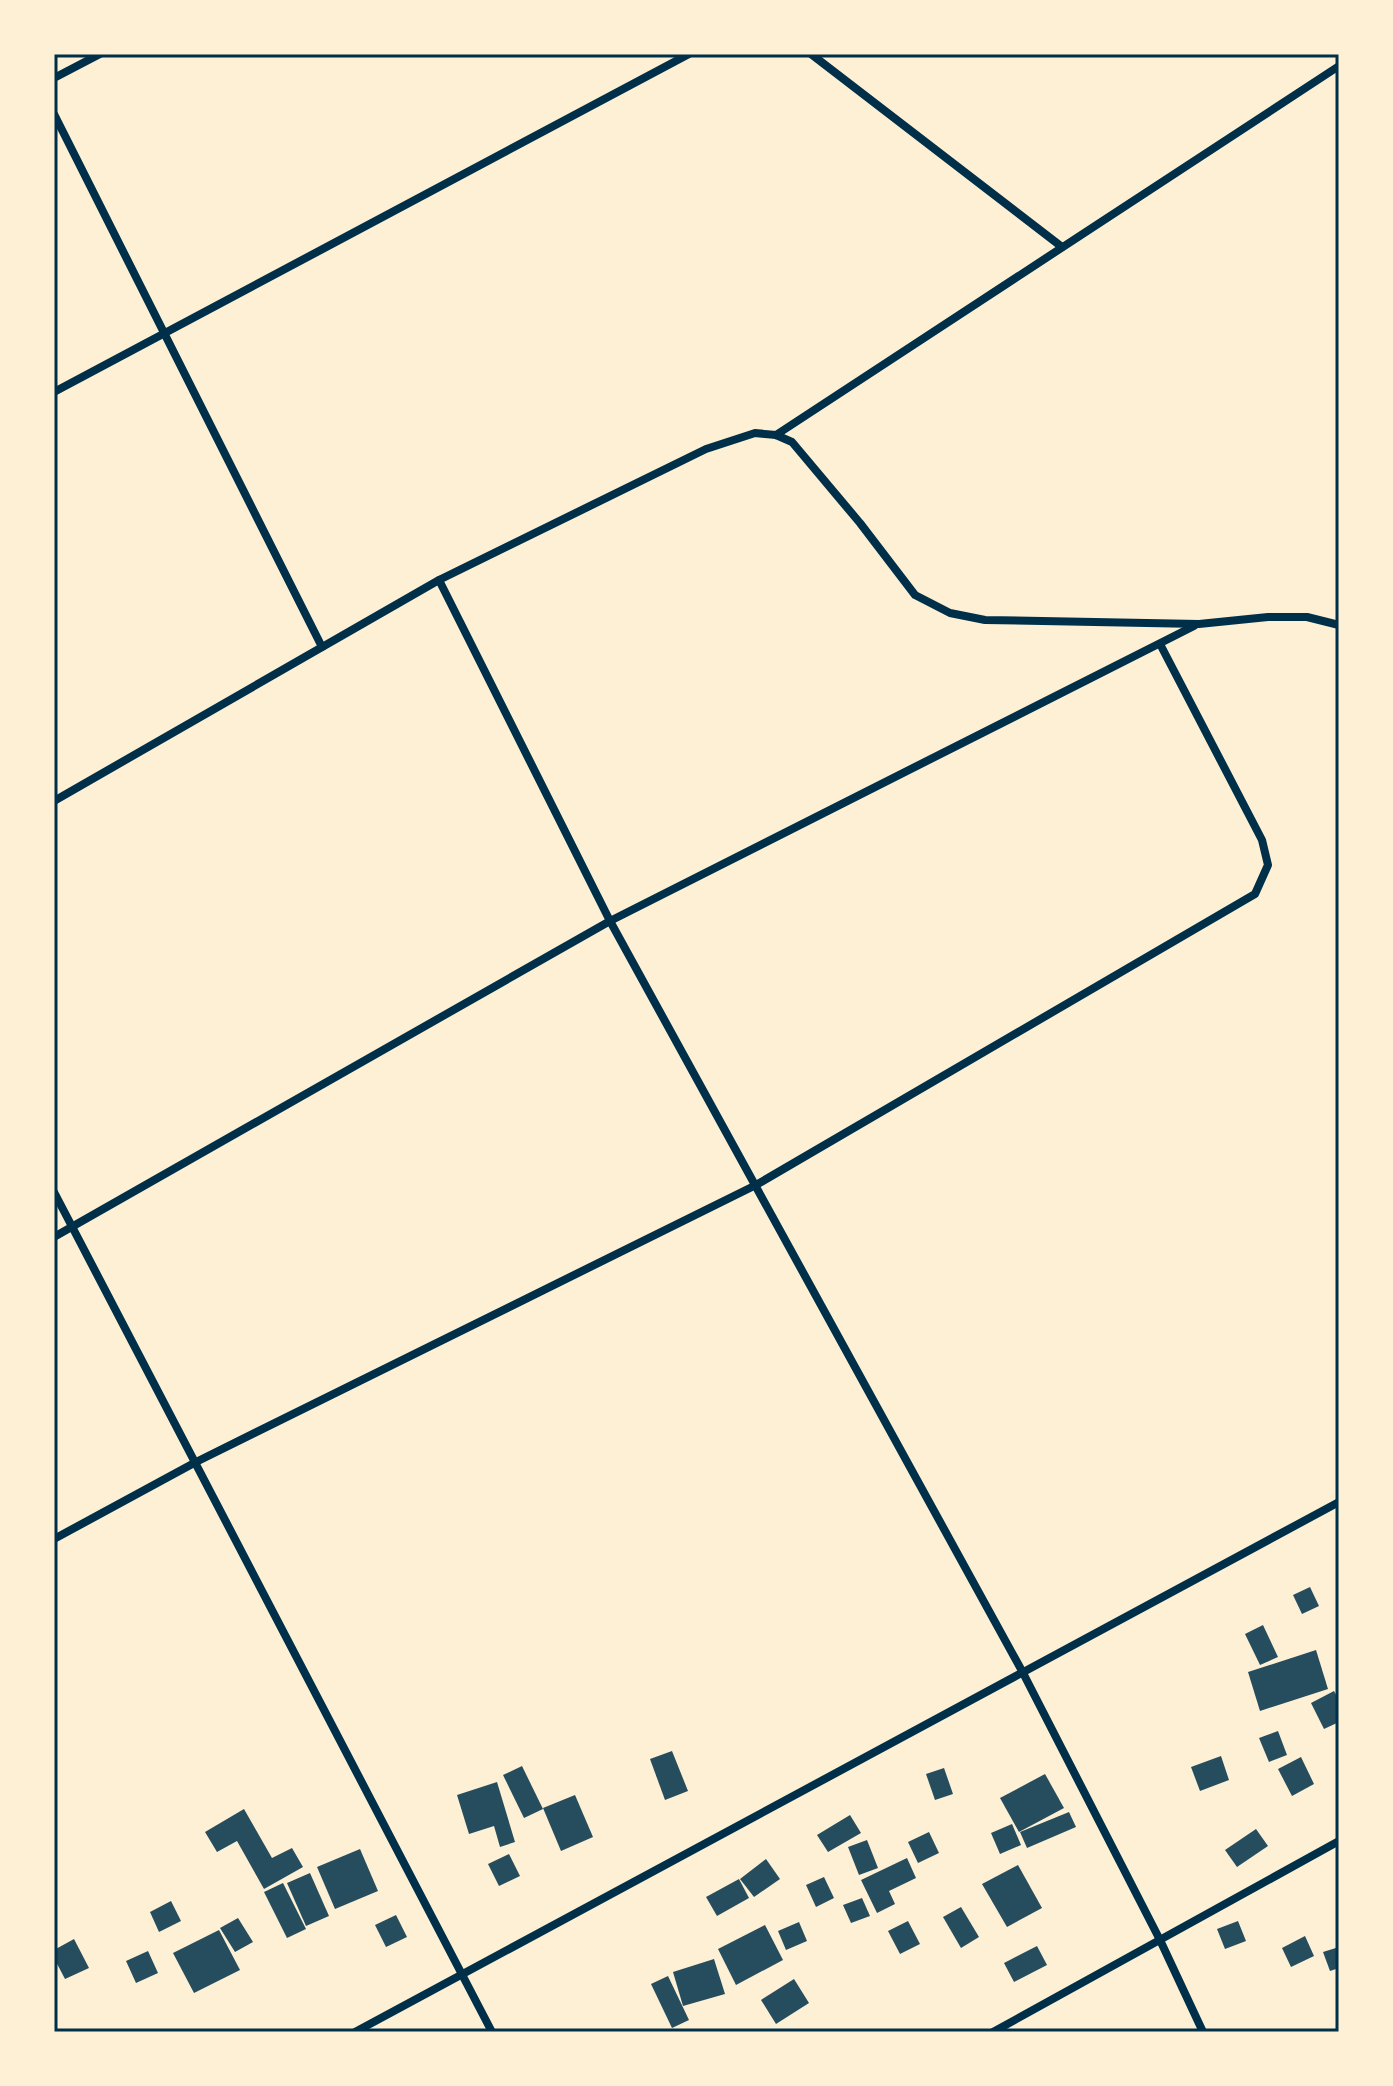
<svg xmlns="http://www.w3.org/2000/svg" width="1393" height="2086" font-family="Signika,sans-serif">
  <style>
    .building { fill: #264d5e }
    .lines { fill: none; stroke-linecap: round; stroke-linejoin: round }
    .minor { stroke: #003049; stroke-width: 8 }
    .neatline { fill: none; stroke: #003049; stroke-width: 3 }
  </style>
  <rect width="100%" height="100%" fill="#fdf0d5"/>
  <!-- building -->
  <g class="building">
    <polygon points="1310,1587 1319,1606 1302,1614 1293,1595"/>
    <polygon points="1263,1625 1278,1657 1260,1665 1245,1634"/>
    <polygon points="1316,1650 1328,1689 1260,1711 1248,1672"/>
    <polygon points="1334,1691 1339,1700 1339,1722 1324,1729 1311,1703"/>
    <polygon points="1278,1731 1287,1755 1269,1762 1259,1738"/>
    <polygon points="672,1751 688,1791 665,1800 650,1759"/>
    <polygon points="1221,1756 1229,1780 1200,1791 1191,1767"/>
    <polygon points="1301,1757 1314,1784 1292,1796 1278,1769"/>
    <polygon points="522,1766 543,1809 524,1818 503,1775"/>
    <polygon points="944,1768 953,1794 935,1800 926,1774"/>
    <polygon points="1045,1774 1064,1808 1019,1832 1000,1798"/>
    <polygon points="497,1782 515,1842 500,1847 494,1826 469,1834 457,1795"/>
    <polygon points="575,1795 593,1837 561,1851 543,1808"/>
    <polygon points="244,1809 272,1858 292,1848 303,1867 264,1889 237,1841 217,1852 205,1832"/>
    <polygon points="1069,1812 1076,1827 1027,1848 1020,1832"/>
    <polygon points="850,1815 861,1833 828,1852 817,1835"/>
    <polygon points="1012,1824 1021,1845 1000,1854 991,1833"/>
    <polygon points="1256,1829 1268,1846 1237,1867 1225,1850"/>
    <polygon points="929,1832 939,1853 918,1863 908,1842"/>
    <polygon points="867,1840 878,1868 859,1875 848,1847"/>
    <polygon points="360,1849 378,1891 335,1909 317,1867"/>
    <polygon points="509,1854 520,1876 499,1886 488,1864"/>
    <polygon points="907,1858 916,1878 889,1891 895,1904 877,1913 861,1880"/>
    <polygon points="766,1859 780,1879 754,1897 740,1879"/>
    <polygon points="1018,1865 1042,1908 1007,1927 982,1884"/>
    <polygon points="310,1873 329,1916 306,1926 287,1883"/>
    <polygon points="824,1877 834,1898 816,1907 806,1885"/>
    <polygon points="739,1879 749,1898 717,1916 706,1897"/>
    <polygon points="283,1883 306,1929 287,1938 264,1892"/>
    <polygon points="862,1898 870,1916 851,1923 843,1905"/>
    <polygon points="171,1901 181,1921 159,1932 150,1912"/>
    <polygon points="961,1907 979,1937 961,1948 943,1917"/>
    <polygon points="396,1915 407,1937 386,1947 375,1925"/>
    <polygon points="238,1918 253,1942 235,1952 220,1928"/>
    <polygon points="908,1921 920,1944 900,1954 888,1931"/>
    <polygon points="1238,1921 1246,1941 1225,1949 1217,1929"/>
    <polygon points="799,1922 807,1941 786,1950 778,1931"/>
    <polygon points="765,1925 783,1960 736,1985 718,1949"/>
    <polygon points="219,1930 240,1970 194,1993 173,1953"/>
    <polygon points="1305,1936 1314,1956 1291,1967 1282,1948"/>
    <polygon points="74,1939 89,1968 65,1979 54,1958 54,1950"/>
    <polygon points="1037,1946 1047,1965 1014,1982 1004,1963"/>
    <polygon points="1339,1947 1339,1968 1330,1971 1323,1952"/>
    <polygon points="148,1951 158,1973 136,1983 126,1961"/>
    <polygon points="714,1959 725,1994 683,2006 673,1972"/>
    <polygon points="668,1976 689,2020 672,2028 651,1984"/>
    <polygon points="794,1979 809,2003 776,2024 761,2000"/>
  </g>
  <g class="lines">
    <!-- minor -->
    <g class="minor">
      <polyline points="811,54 1062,247"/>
      <polyline points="54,78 100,54"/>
      <polyline points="54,114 322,647"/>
      <polyline points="54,392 689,54"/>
      <polyline points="776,435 1339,66"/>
      <polyline points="439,580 610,921 1022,1671 1160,1940 1203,2032"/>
      <polyline points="54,801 439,580 706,449 755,433 776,435 792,442 860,523 915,595 950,613 985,620 1199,624 1268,617 1307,617 1339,625"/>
      <polyline points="54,1192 492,2032"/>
      <polyline points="54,1237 610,921 1194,626"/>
      <polyline points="54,1539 196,1462 756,1185 1255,894 1268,865 1262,840 1160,644"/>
      <polyline points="355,2032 1339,1502"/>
      <polyline points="993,2032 1339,1841"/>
    </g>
  </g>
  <!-- border -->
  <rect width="1393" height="2086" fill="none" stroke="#fdf0d5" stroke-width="112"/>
  <rect x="56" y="56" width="1281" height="1974" class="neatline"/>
</svg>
